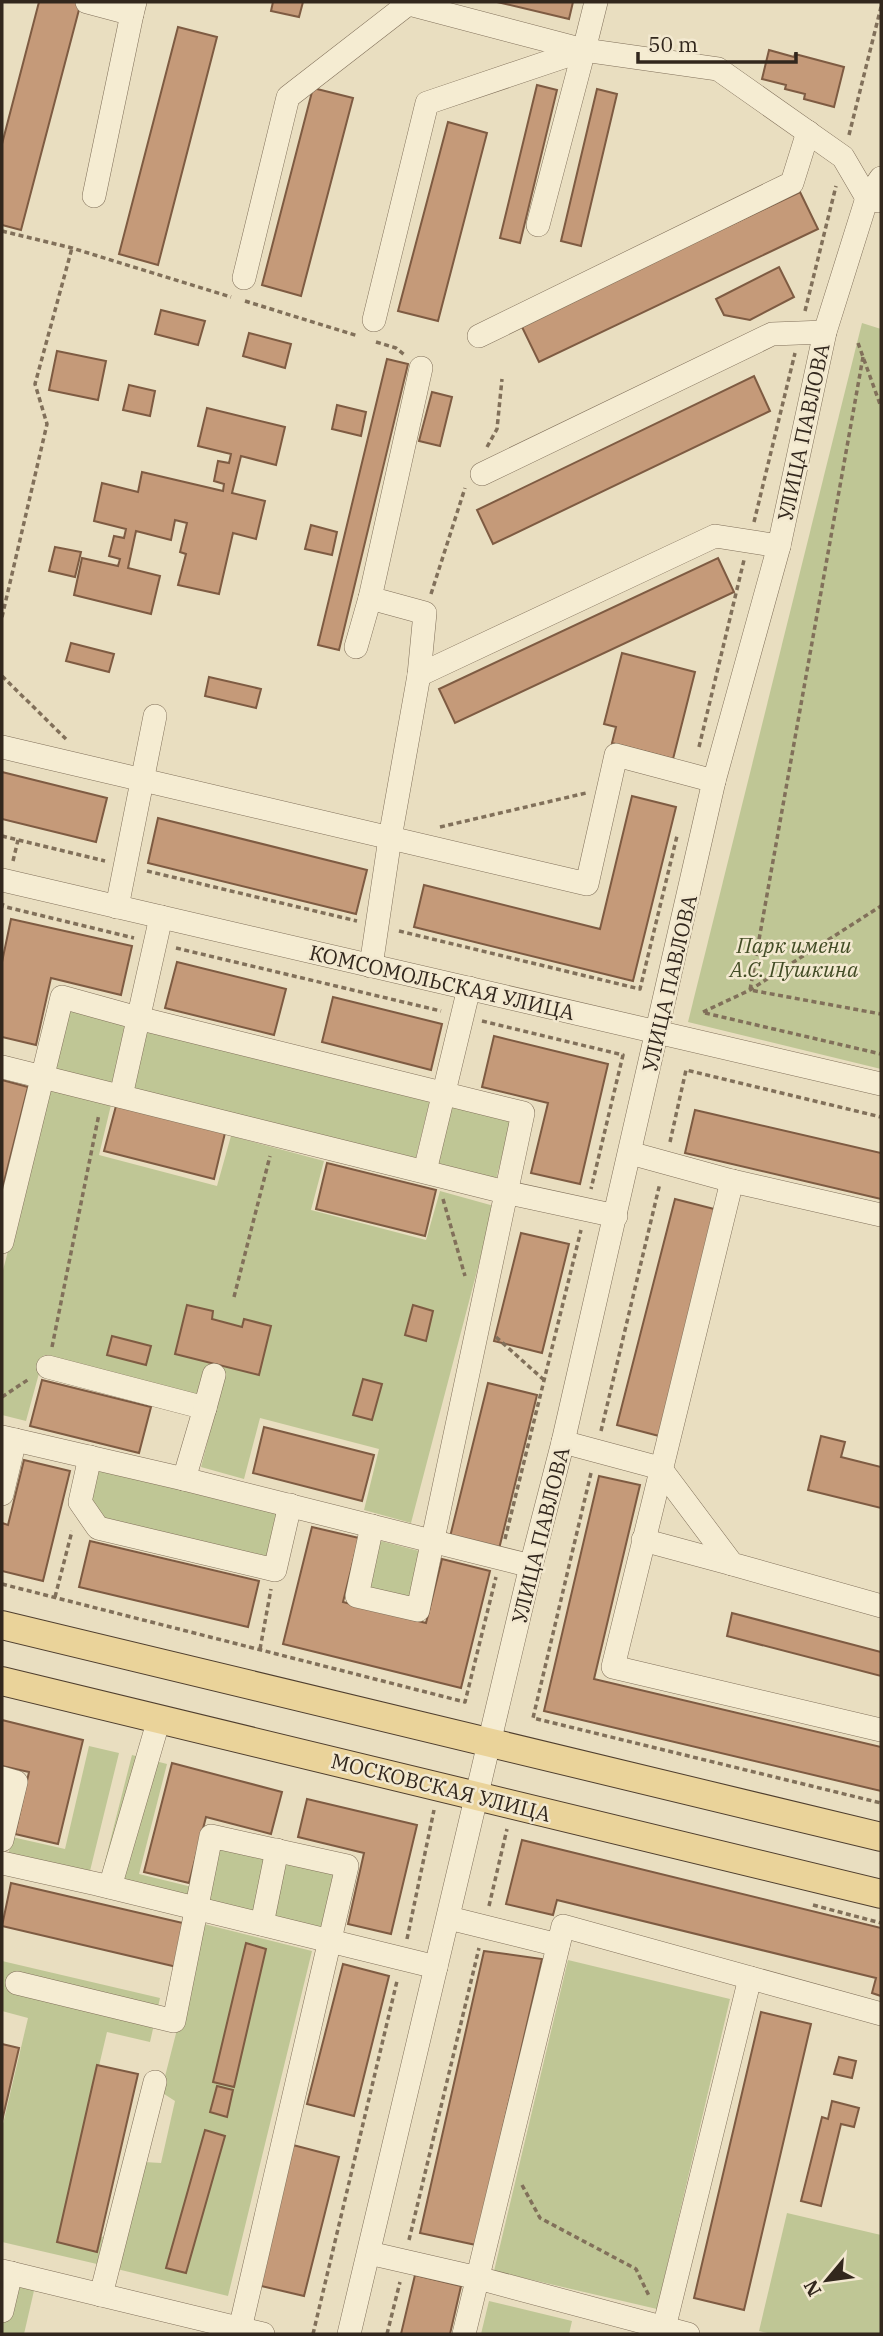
<svg xmlns="http://www.w3.org/2000/svg" width="883" height="2336" font-family="'IBM Plex Serif',serif">
  <style>
    .green { fill: #bfc695 }
    .building { fill: #c59a79; stroke: #7e5b42; stroke-width: 2 }
    .lines { fill: none; stroke-linecap: round; stroke-linejoin: round }
    .minor-casing { stroke: #81705a; stroke-width: 24 }
    .major-casing { stroke: #4f3e2e; stroke-width: 30 }
    .path { stroke: #81705a; stroke-width: 3.5; stroke-dasharray: 5 3.5; stroke-linecap: butt }
    .minor { stroke: #f5ecd2; stroke-width: 23 }
    .major { stroke: #ead39a; stroke-width: 28 }
    .labels { text-anchor: middle; dominant-baseline: central; stroke-width: 5; stroke-linejoin: round; paint-order: stroke }
    .street-label { font-size: 21px; fill: #32271d; stroke: #f2e8cf }
    .park-label { font-size: 21px; font-style: italic; fill: #424c25; stroke: #f2e8cf }
  </style>
  <rect width="100%" height="100%" fill="#e9dec0"/>
  <!-- green -->
  <g class="green">
    <polygon points="862,323 881,329 881,1069 688,1022"/>
    <polygon points="69,1010 129,1024 115,1084 55,1070"/>
    <polygon points="146,1030 430,1100 415,1161 131,1090"/>
    <polygon points="50,1089 111,1105 99,1155 217,1186 231,1136 324,1161 311,1210 426,1240 440,1191 494,1206 411,1523 364,1510 379,1449 260,1418 244,1479 201,1467 218,1401 44,1355 26,1421 2,1415 2,1274"/>
    <polygon points="453,1103 512,1119 496,1179 437,1163"/>
    <polygon points="99,1465 280,1514 270,1555 258,1562 98,1520 89,1507"/>
    <polygon points="377,1540 423,1552 411,1601 365,1589"/>
    <polygon points="89,1746 119,1753 89,1875 8,1856 12,1837 65,1849"/>
    <polygon points="132,1755 167,1764 139,1874 192,1887 189,1899 101,1877"/>
    <polygon points="216,1846 268,1859 255,1915 203,1902"/>
    <polygon points="283,1862 335,1875 321,1931 269,1918"/>
    <polygon points="204,1924 312,1951 228,2296 117,2269 144,2162 161,2163 175,2101 161,2092"/>
    <polygon points="568,1960 730,1999 657,2309 494,2271"/>
    <polygon points="2,1961 160,1998 150,2042 107,2032 61,2227 103,2237 97,2264 2,2242 2,2128 28,2018 2,2011"/>
    <polygon points="787,2213 881,2235 881,2334 772,2334 759,2331"/>
    <polygon points="2,2275 36,2282 24,2334 2,2334"/>
    <polygon points="489,2301 572,2321 569,2334 481,2334"/>
  </g>
  <!-- building -->
  <g class="building">
    <polygon points="39,2 81,2 21,230 2,225 2,144"/>
    <polygon points="273,2 303,2 299,17 271,11"/>
    <polygon points="497,2 573,2 569,19"/>
    <polygon points="178,27 217,37 158,265 119,254"/>
    <polygon points="769,50 794,57 795,54 844,67 834,107 804,99 805,94 785,89 786,85 762,79"/>
    <polygon points="537,85 557,90 520,243 500,238"/>
    <polygon points="313,88 353,98 301,296 262,285"/>
    <polygon points="597,89 617,94 581,246 561,241"/>
    <polygon points="448,122 487,133 438,321 398,311"/>
    <polygon points="800,192 818,229 539,362 521,325"/>
    <polygon points="779,267 794,297 750,320 724,315 716,299"/>
    <polygon points="161,310 205,321 198,345 155,334"/>
    <polygon points="249,333 291,344 285,368 243,356"/>
    <polygon points="57,351 106,361 98,400 49,390"/>
    <polygon points="387,359 408,364 339,650 318,645"/>
    <polygon points="754,376 770,411 493,544 477,510"/>
    <polygon points="129,385 155,391 150,416 123,410"/>
    <polygon points="432,392 452,397 440,446 419,441"/>
    <polygon points="337,405 366,412 361,436 332,429"/>
    <polygon points="207,408 285,427 276,465 241,456 232,493 265,501 256,539 233,533 219,594 178,585 186,554 180,552 187,523 175,520 171,540 136,531 128,568 160,576 151,614 74,595 82,558 118,566 120,559 109,556 114,536 124,538 126,529 94,521 102,483 138,492 142,472 223,491 224,484 214,481 218,461 229,463 231,454 198,446"/>
    <polygon points="311,525 337,532 332,555 305,549"/>
    <polygon points="55,547 81,552 75,577 49,571"/>
    <polygon points="718,558 734,592 455,723 439,689"/>
    <polygon points="71,643 114,654 109,672 66,661"/>
    <polygon points="622,653 695,672 673,759 612,743 616,727 604,724"/>
    <polygon points="209,677 261,689 256,708 205,696"/>
    <polygon points="2,772 107,798 96,842 2,819"/>
    <polygon points="632,796 676,807 633,981 414,927 424,885 600,929"/>
    <polygon points="158,818 367,870 356,914 148,863"/>
    <polygon points="11,919 132,946 121,995 51,978 36,1045 2,1037 2,962"/>
    <polygon points="177,962 286,989 274,1035 165,1008"/>
    <polygon points="333,997 442,1024 431,1070 322,1042"/>
    <polygon points="494,1036 608,1064 580,1184 531,1173 548,1103 482,1087"/>
    <polygon points="2,1080 28,1087 2,1190"/>
    <polygon points="116,1106 225,1133 214,1179 104,1151"/>
    <polygon points="695,1110 881,1153 881,1199 685,1153"/>
    <polygon points="327,1163 436,1190 425,1236 316,1209"/>
    <polygon points="675,1199 718,1210 659,1436 617,1425"/>
    <polygon points="521,1233 569,1244 542,1353 494,1341"/>
    <polygon points="187,1305 213,1311 212,1319 242,1327 244,1319 271,1326 259,1375 175,1354"/>
    <polygon points="413,1305 433,1311 426,1341 405,1335"/>
    <polygon points="112,1336 151,1346 146,1365 107,1355"/>
    <polygon points="363,1379 382,1384 372,1420 353,1415"/>
    <polygon points="42,1380 151,1407 139,1453 30,1426"/>
    <polygon points="488,1383 537,1395 498,1553 449,1541"/>
    <polygon points="264,1427 374,1455 362,1501 253,1473"/>
    <polygon points="821,1436 845,1442 841,1457 881,1467 881,1508 808,1490"/>
    <polygon points="24,1460 70,1471 43,1581 2,1571 2,1523 8,1525"/>
    <polygon points="599,1476 640,1485 594,1679 881,1747 881,1791 544,1711"/>
    <polygon points="312,1527 359,1538 343,1602 426,1623 442,1559 490,1571 461,1688 283,1644"/>
    <polygon points="90,1541 259,1581 248,1627 79,1587"/>
    <polygon points="732,1613 881,1652 881,1676 727,1636"/>
    <polygon points="2,1720 83,1740 58,1844 15,1834 29,1772 2,1766"/>
    <polygon points="172,1763 282,1792 271,1834 206,1817 189,1883 144,1872"/>
    <polygon points="307,1799 417,1825 391,1934 348,1924 364,1853 298,1837"/>
    <polygon points="522,1840 881,1928 881,1996 872,1993 876,1978 557,1900 553,1915 506,1904"/>
    <polygon points="11,1883 187,1924 177,1967 2,1926"/>
    <polygon points="246,1943 266,1949 234,2087 213,2082"/>
    <polygon points="484,1951 542,1959 476,2245 420,2233"/>
    <polygon points="343,1964 389,1976 354,2116 307,2104"/>
    <polygon points="761,2012 811,2024 744,2310 694,2298"/>
    <polygon points="2,2044 19,2048 2,2121"/>
    <polygon points="839,2057 856,2061 852,2078 834,2074"/>
    <polygon points="97,2065 138,2074 97,2252 57,2242"/>
    <polygon points="217,2086 233,2090 227,2117 210,2112"/>
    <polygon points="832,2101 859,2108 854,2127 841,2124 821,2206 801,2201 822,2117 828,2119"/>
    <polygon points="205,2130 225,2136 186,2273 166,2268"/>
    <polygon points="293,2145 339,2157 304,2296 257,2285"/>
    <polygon points="415,2275 461,2286 450,2334 401,2334"/>
  </g>
  <g class="lines">
    <defs>
      <g id="minor">
        <polyline points="87,2 132,14 135,2"/>
        <polyline points="401,2 584,50 718,69 843,157 867,198 878,201"/>
        <polyline points="94,196 132,14"/>
        <polyline points="538,225 584,50"/>
        <polyline points="244,278 288,97 408,4"/>
        <polyline points="374,320 427,103 584,50 596,2"/>
        <polyline points="479,336 792,183 808,132"/>
        <polyline points="482,474 772,334 825,332"/>
        <polyline points="356,647 370,598"/>
        <polyline points="419,675 715,536 779,546"/>
        <polyline points="2,747 587,884 616,755 714,781"/>
        <polyline points="2,880 881,1084"/>
        <polyline points="117,907 155,716"/>
        <polyline points="371,966 390,838 419,675 425,613 370,598 421,368"/>
        <polyline points="2,1067 505,1192 616,1216"/>
        <polyline points="121,1096 161,917"/>
        <polyline points="630,1153 732,1181 881,1215"/>
        <polyline points="425,1171 469,988"/>
        <polyline points="732,1181 613,1667 881,1730"/>
        <polyline points="2,1242 62,997 138,1018 523,1113 418,1610 357,1596 372,1526"/>
        <polyline points="48,1367 205,1408 184,1479"/>
        <polyline points="205,1408 214,1375"/>
        <polyline points="2,1437 184,1479 531,1566"/>
        <polyline points="563,1442 660,1468 732,1564 881,1606"/>
        <polyline points="90,1457 80,1502 98,1528 275,1570 290,1505"/>
        <polyline points="2,1494 15,1440"/>
        <polyline points="643,1540 732,1564"/>
        <polyline points="2,1778 16,1782 2,1840"/>
        <polyline points="2,1863 97,1884 436,1967"/>
        <polyline points="110,1887 159,1719"/>
        <polyline points="449,1918 558,1945"/>
        <polyline points="262,1924 277,1850"/>
        <polyline points="17,1983 174,2021 211,1836 347,1866 240,2329"/>
        <polyline points="369,2253 478,2278 688,2334"/>
        <polyline points="2,2271 263,2334"/>
        <polyline points="101,2295 155,2082"/>
        <polyline points="2,2311 11,2273"/>
        <polyline points="664,2328 750,1978"/>
        <polyline points="349,2334 531,1566 563,1442 714,781 779,546 825,332 867,198 881,178"/>
        <polyline points="464,2334 563,1926 881,2014"/>
      </g>
      <g id="major">
        <polyline points="2,1625 881,1837"/>
        <polyline points="2,1681 881,1894"/>
      </g>
    </defs>
    <!-- minor casing -->
    <use href="#minor" class="minor-casing"/>
    <!-- major casing -->
    <use href="#major" class="major-casing"/>
    <!-- path -->
    <g class="path">
      <polyline points="849,135 881,7"/>
      <polyline points="2,231 72,248 231,297"/>
      <polyline points="245,301 358,336"/>
      <polyline points="805,311 836,186"/>
      <polyline points="376,342 396,348 406,356"/>
      <polyline points="858,343 881,407"/>
      <polyline points="863,357 750,990 881,1014"/>
      <polyline points="487,447 497,429 502,379"/>
      <polyline points="754,522 795,353"/>
      <polyline points="431,594 465,488"/>
      <polyline points="2,617 47,424 35,384 72,248"/>
      <polyline points="2,676 66,739"/>
      <polyline points="699,747 744,560"/>
      <polyline points="440,827 586,793"/>
      <polyline points="2,836 105,861"/>
      <polyline points="13,861 18,840"/>
      <polyline points="147,871 357,921"/>
      <polyline points="3,903 2,906 134,938"/>
      <polyline points="399,931 640,989 677,836"/>
      <polyline points="176,948 441,1011"/>
      <polyline points="703,1012 750,990 881,906"/>
      <polyline points="705,1013 881,1054"/>
      <polyline points="482,1021 623,1055 591,1189"/>
      <polyline points="670,1142 686,1070 881,1117"/>
      <polyline points="443,1199 465,1276"/>
      <polyline points="234,1297 270,1156"/>
      <polyline points="496,1337 544,1380"/>
      <polyline points="52,1347 99,1114"/>
      <polyline points="2,1397 29,1379"/>
      <polyline points="601,1431 660,1183"/>
      <polyline points="591,1473 533,1718 881,1803"/>
      <polyline points="505,1539 581,1230"/>
      <polyline points="2,1584 465,1702 496,1577"/>
      <polyline points="55,1597 72,1531"/>
      <polyline points="260,1649 271,1589"/>
      <polyline points="813,1905 881,1923"/>
      <polyline points="489,1906 507,1829"/>
      <polyline points="407,1939 434,1810"/>
      <polyline points="522,2185 540,2218 636,2269 650,2298"/>
      <polyline points="409,2240 479,1948"/>
      <polyline points="313,2334 397,1981"/>
      <polyline points="387,2334 400,2282"/>
    </g>
    <!-- minor -->
    <use href="#minor" class="minor"/>
    <!-- major -->
    <use href="#major" class="major"/>
  </g>
  <g class="labels">
    <!-- street labels -->
    <g class="street-label">
      <text transform="translate(803 432) rotate(-78)">УЛИЦА ПАВЛОВА</text>
      <text transform="translate(442 982) rotate(13)">КОМСОМОЛЬСКАЯ УЛИЦА</text>
      <text transform="translate(669 983) rotate(-77)">УЛИЦА ПАВЛОВА</text>
      <text transform="translate(540 1535) rotate(-76)">УЛИЦА ПАВЛОВА</text>
      <text transform="translate(441 1787) rotate(14)">МОСКОВСКАЯ УЛИЦА</text>
    </g>
    <!-- park labels -->
    <g class="park-label">
      <text x="794" y="945">Парк имени<tspan x="794" dy="24">А.С. Пушкина</tspan></text>
    </g>
  </g>
  <!-- border -->
  <rect width="883" height="2336" fill="none" stroke="#32271d" stroke-width="7"/>
  <!-- north arrow -->
  <g transform="translate(827 2280) rotate(241)" stroke="#f2e8cf" stroke-width="5" paint-order="stroke">
  <path d="M0-5L12 26L0 18L-12 26Z" fill="#32271d"/>
  <text y="-10" font-size="19" font-weight="bold" text-anchor="middle" fill="#32271d">N</text>
  </g>
  <!-- scale -->
  <path d="M638 52v10h158v-10" fill="none" stroke="#32271d" stroke-width="3.5"/>
  <text x="648" y="52" font-size="21" fill="#32271d" stroke="#f2e8cf" stroke-width="5" paint-order="stroke">50 m</text>
</svg>
